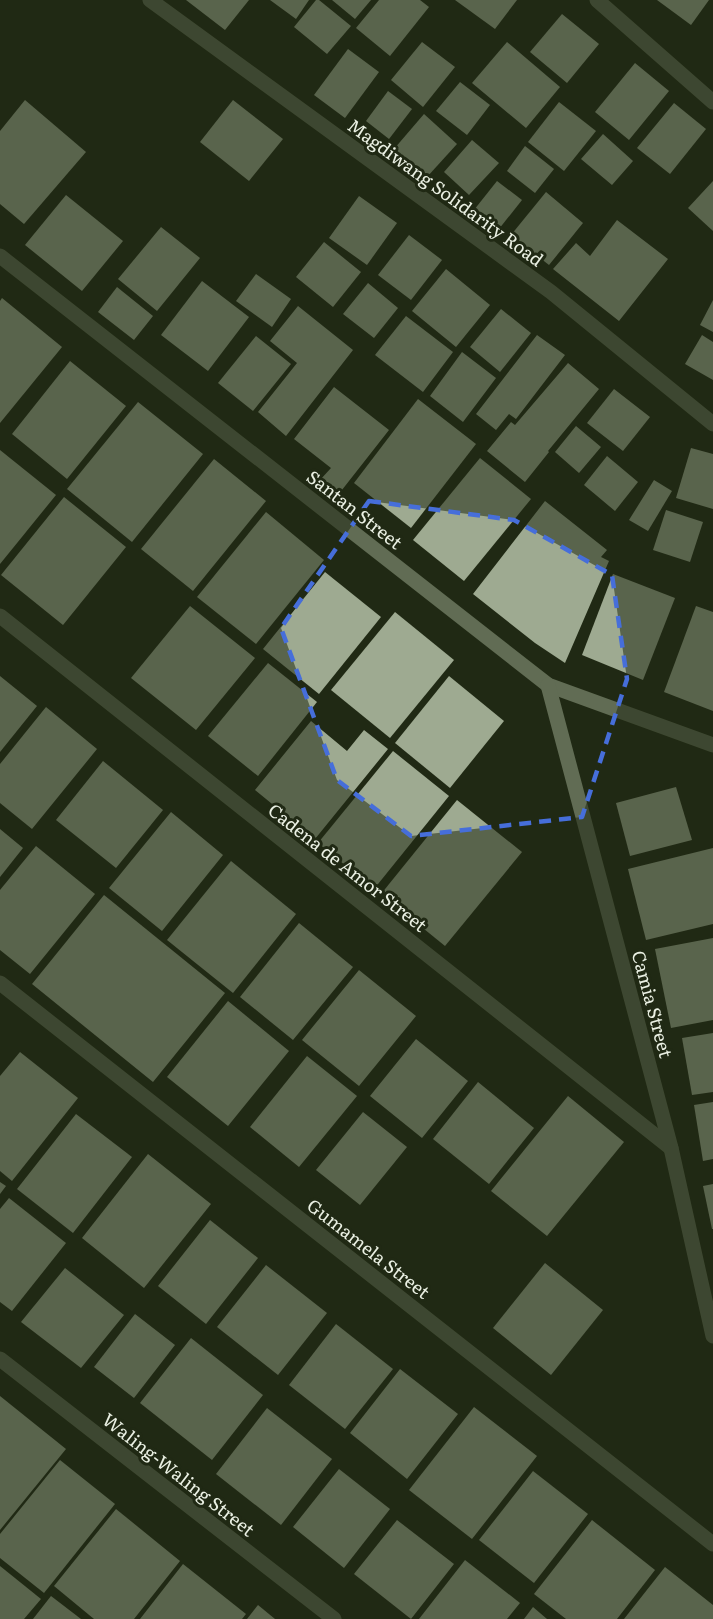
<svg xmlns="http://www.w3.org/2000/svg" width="713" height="1619" font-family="Literata,serif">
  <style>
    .building { fill: #9eaa91 }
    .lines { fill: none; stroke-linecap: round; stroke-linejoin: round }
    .minor { stroke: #616c54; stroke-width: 15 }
    .marked { fill: none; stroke: #466eda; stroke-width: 4.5; stroke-dasharray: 12 8; stroke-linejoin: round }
    .labels { text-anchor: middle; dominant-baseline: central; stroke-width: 6; stroke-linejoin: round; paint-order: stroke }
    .street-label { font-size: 18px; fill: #eaf0e3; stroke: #202914 }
  </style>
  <rect width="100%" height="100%" fill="#202914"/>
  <!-- building -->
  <g class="building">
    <polygon points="186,0 249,0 225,30"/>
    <polygon points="270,0 309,0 296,19"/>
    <polygon points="316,0 319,0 351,26 327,54 294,27"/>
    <polygon points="332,0 371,0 355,19"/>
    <polygon points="379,0 420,0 429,7 390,56 356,28"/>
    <polygon points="455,0 517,0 495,29"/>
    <polygon points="657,0 709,0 691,25"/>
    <polygon points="562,14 599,44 567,83 530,52"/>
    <polygon points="422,42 455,67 423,107 391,80"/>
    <polygon points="507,42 560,87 526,128 472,83"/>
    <polygon points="348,49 379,72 345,118 314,95"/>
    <polygon points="635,63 669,91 629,140 595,112"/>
    <polygon points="460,82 490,105 467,135 436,111"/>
    <polygon points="388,91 412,109 389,139 366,121"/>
    <polygon points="25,100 86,152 24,224 0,204 0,131"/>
    <polygon points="233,100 283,139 249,181 200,142"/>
    <polygon points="559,102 596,131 564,171 528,142"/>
    <polygon points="674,103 706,129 670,174 637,148"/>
    <polygon points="424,114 457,144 427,177 394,149"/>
    <polygon points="603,134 633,161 612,185 581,159"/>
    <polygon points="472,140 499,163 469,195 444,172"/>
    <polygon points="525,146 554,169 535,193 507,171"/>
    <polygon points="497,181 522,200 495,234 470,215"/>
    <polygon points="713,181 713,231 688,208"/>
    <polygon points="546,192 583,223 549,265 511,235"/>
    <polygon points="66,195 123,241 82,291 25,245"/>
    <polygon points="359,196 397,223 367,265 329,238"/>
    <polygon points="617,220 668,259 619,321 553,269 576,243 590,256"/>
    <polygon points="161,227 200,258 157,311 118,279"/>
    <polygon points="409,235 442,260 411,300 378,275"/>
    <polygon points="324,242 361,272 333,307 296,277"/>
    <polygon points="446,269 490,305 456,347 412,311"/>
    <polygon points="256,274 291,299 272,327 236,301"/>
    <polygon points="202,281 249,317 208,371 161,335"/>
    <polygon points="368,283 398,308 374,338 343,314"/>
    <polygon points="117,287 153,316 134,340 98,312"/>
    <polygon points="2,298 62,347 0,423 0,301"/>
    <polygon points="713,300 713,332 700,325"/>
    <polygon points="298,306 353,350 286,436 258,412 297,363 270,341"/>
    <polygon points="501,309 531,333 500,372 470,347"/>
    <polygon points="406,316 453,352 423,392 375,355"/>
    <polygon points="537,335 565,355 516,419 509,414 496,430 476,414"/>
    <polygon points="702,335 713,342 713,380 685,364"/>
    <polygon points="256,336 291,364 253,411 218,383"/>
    <polygon points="462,352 496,378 463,422 430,396"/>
    <polygon points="70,361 126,406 67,479 12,434"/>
    <polygon points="568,363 599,389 548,451 549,452 525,482 487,451 511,422 515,425"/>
    <polygon points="334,387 389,430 338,495 320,480 331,468 294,439"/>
    <polygon points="614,389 650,417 623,451 587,423"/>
    <polygon points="418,399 476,444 411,528 354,483"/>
    <polygon points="138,402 203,454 132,542 67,489"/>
    <polygon points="576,426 601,447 579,473 555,452"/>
    <polygon points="691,448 713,454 713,509 676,498"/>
    <polygon points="0,450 56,495 0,564"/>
    <polygon points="607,456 638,482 615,511 584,485"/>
    <polygon points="480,458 531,499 464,581 413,540"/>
    <polygon points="214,459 266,501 193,591 141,549"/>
    <polygon points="654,480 672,491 648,531 629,520"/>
    <polygon points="64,497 126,547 63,625 1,575"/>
    <polygon points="545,501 607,550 601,557 609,561 565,663 535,643 473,594"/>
    <polygon points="666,510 703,522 690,562 653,550"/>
    <polygon points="266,512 324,560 256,644 197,597"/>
    <polygon points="325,572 381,617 319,694 263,649"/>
    <polygon points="613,574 675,598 643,680 582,655"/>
    <polygon points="190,606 255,658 196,730 131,678"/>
    <polygon points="696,606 713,612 713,711 664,692"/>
    <polygon points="395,612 454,660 390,738 331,690"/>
    <polygon points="268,663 317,702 258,776 208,736"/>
    <polygon points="0,676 37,706 0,752"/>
    <polygon points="449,676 504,721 450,788 395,743"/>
    <polygon points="46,707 97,749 32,829 0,803 0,764"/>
    <polygon points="311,721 347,751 364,730 388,749 315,839 255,790"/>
    <polygon points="393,751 449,796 374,889 318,843"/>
    <polygon points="103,761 163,810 116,868 56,820"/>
    <polygon points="676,787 692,840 630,856 616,803"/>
    <polygon points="457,800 522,852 445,946 381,894"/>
    <polygon points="171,812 223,855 162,931 109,888"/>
    <polygon points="0,829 23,848 0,877"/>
    <polygon points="36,846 95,894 30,974 0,950 0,890"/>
    <polygon points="713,848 713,924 646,940 628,869"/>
    <polygon points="231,861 296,914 233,993 167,940"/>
    <polygon points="104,895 225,993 153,1082 32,984"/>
    <polygon points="299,923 353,967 293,1040 240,997"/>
    <polygon points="713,938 713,1020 671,1028 655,949"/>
    <polygon points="359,970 416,1016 359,1086 302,1040"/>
    <polygon points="228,1001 289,1051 228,1126 167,1077"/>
    <polygon points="713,1033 713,1092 692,1095 682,1038"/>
    <polygon points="416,1039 468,1081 422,1138 370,1096"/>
    <polygon points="20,1052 78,1098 12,1181 0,1171 0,1076"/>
    <polygon points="307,1056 357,1096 299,1167 250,1127"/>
    <polygon points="478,1082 534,1128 489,1184 433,1139"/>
    <polygon points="568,1096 624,1142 547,1236 491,1191"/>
    <polygon points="713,1102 713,1159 703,1161 694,1105"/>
    <polygon points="363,1112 407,1147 360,1205 316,1170"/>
    <polygon points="76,1114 132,1157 73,1233 17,1189"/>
    <polygon points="148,1154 211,1204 144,1288 82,1238"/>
    <polygon points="0,1182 6,1186 0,1194"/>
    <polygon points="713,1184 713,1229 712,1229 703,1186"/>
    <polygon points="9,1198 66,1243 12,1311 0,1302 0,1209"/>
    <polygon points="210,1220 258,1258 206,1324 158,1286"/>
    <polygon points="545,1263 603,1310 551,1375 493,1328"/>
    <polygon points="266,1265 327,1313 278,1375 217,1327"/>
    <polygon points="65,1268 124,1315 81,1368 21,1322"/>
    <polygon points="135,1314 175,1345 134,1398 94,1367"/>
    <polygon points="336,1324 393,1369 345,1429 289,1385"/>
    <polygon points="191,1338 263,1395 212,1460 140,1403"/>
    <polygon points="400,1369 458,1414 407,1479 350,1433"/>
    <polygon points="0,1396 66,1449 0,1530"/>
    <polygon points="474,1407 537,1456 472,1539 409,1490"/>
    <polygon points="267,1408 332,1459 281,1525 216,1474"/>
    <polygon points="60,1460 115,1504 44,1593 0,1558 0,1534"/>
    <polygon points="339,1469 390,1509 344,1568 293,1527"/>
    <polygon points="533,1471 588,1514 534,1583 479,1540"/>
    <polygon points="116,1509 180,1561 134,1619 94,1619 54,1586"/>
    <polygon points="397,1520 454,1564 411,1619 354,1574"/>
    <polygon points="592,1520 655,1570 617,1619 566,1619 534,1594"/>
    <polygon points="465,1560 520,1603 507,1619 419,1619"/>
    <polygon points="183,1564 246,1614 242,1619 140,1619"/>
    <polygon points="0,1566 41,1599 24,1619 0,1619"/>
    <polygon points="665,1567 713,1605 713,1619 624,1619"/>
    <polygon points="51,1596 81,1619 33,1619"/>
    <polygon points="258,1605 275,1619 247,1619"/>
    <polygon points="533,1607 547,1619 524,1619"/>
  </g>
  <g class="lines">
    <!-- minor -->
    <g class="minor">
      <polyline points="150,0 551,292 713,424"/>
      <polyline points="597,0 713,102"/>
      <polyline points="0,256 548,685 713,745"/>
      <polyline points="0,616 671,1148"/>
      <polyline points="548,685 671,1148 713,1336"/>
      <polyline points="0,983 713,1544"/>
      <polyline points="0,1359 334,1619"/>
    </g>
  </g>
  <!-- marked area -->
  <path d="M0 0H713V1619H0ZM369 501 514 520 612 575 627 679 582 817 411 836 337 780 281 628Z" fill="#202914" fill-opacity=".55" fill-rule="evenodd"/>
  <path class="marked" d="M369 501 514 520 612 575 627 679 582 817 411 836 337 780 281 628Z"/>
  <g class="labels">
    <!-- street labels -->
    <g class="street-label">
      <text transform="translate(446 192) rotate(36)">Magdiwang Solidarity Road</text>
      <text transform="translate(355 509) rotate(38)">Santan Street</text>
      <text transform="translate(348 867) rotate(38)">Cadena de Amor Street</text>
      <text transform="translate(653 1004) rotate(75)">Camia Street</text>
      <text transform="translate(369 1248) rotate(38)">Gumamela Street</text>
      <text transform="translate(179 1474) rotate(38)">Waling-Waling Street</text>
    </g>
  </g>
</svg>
